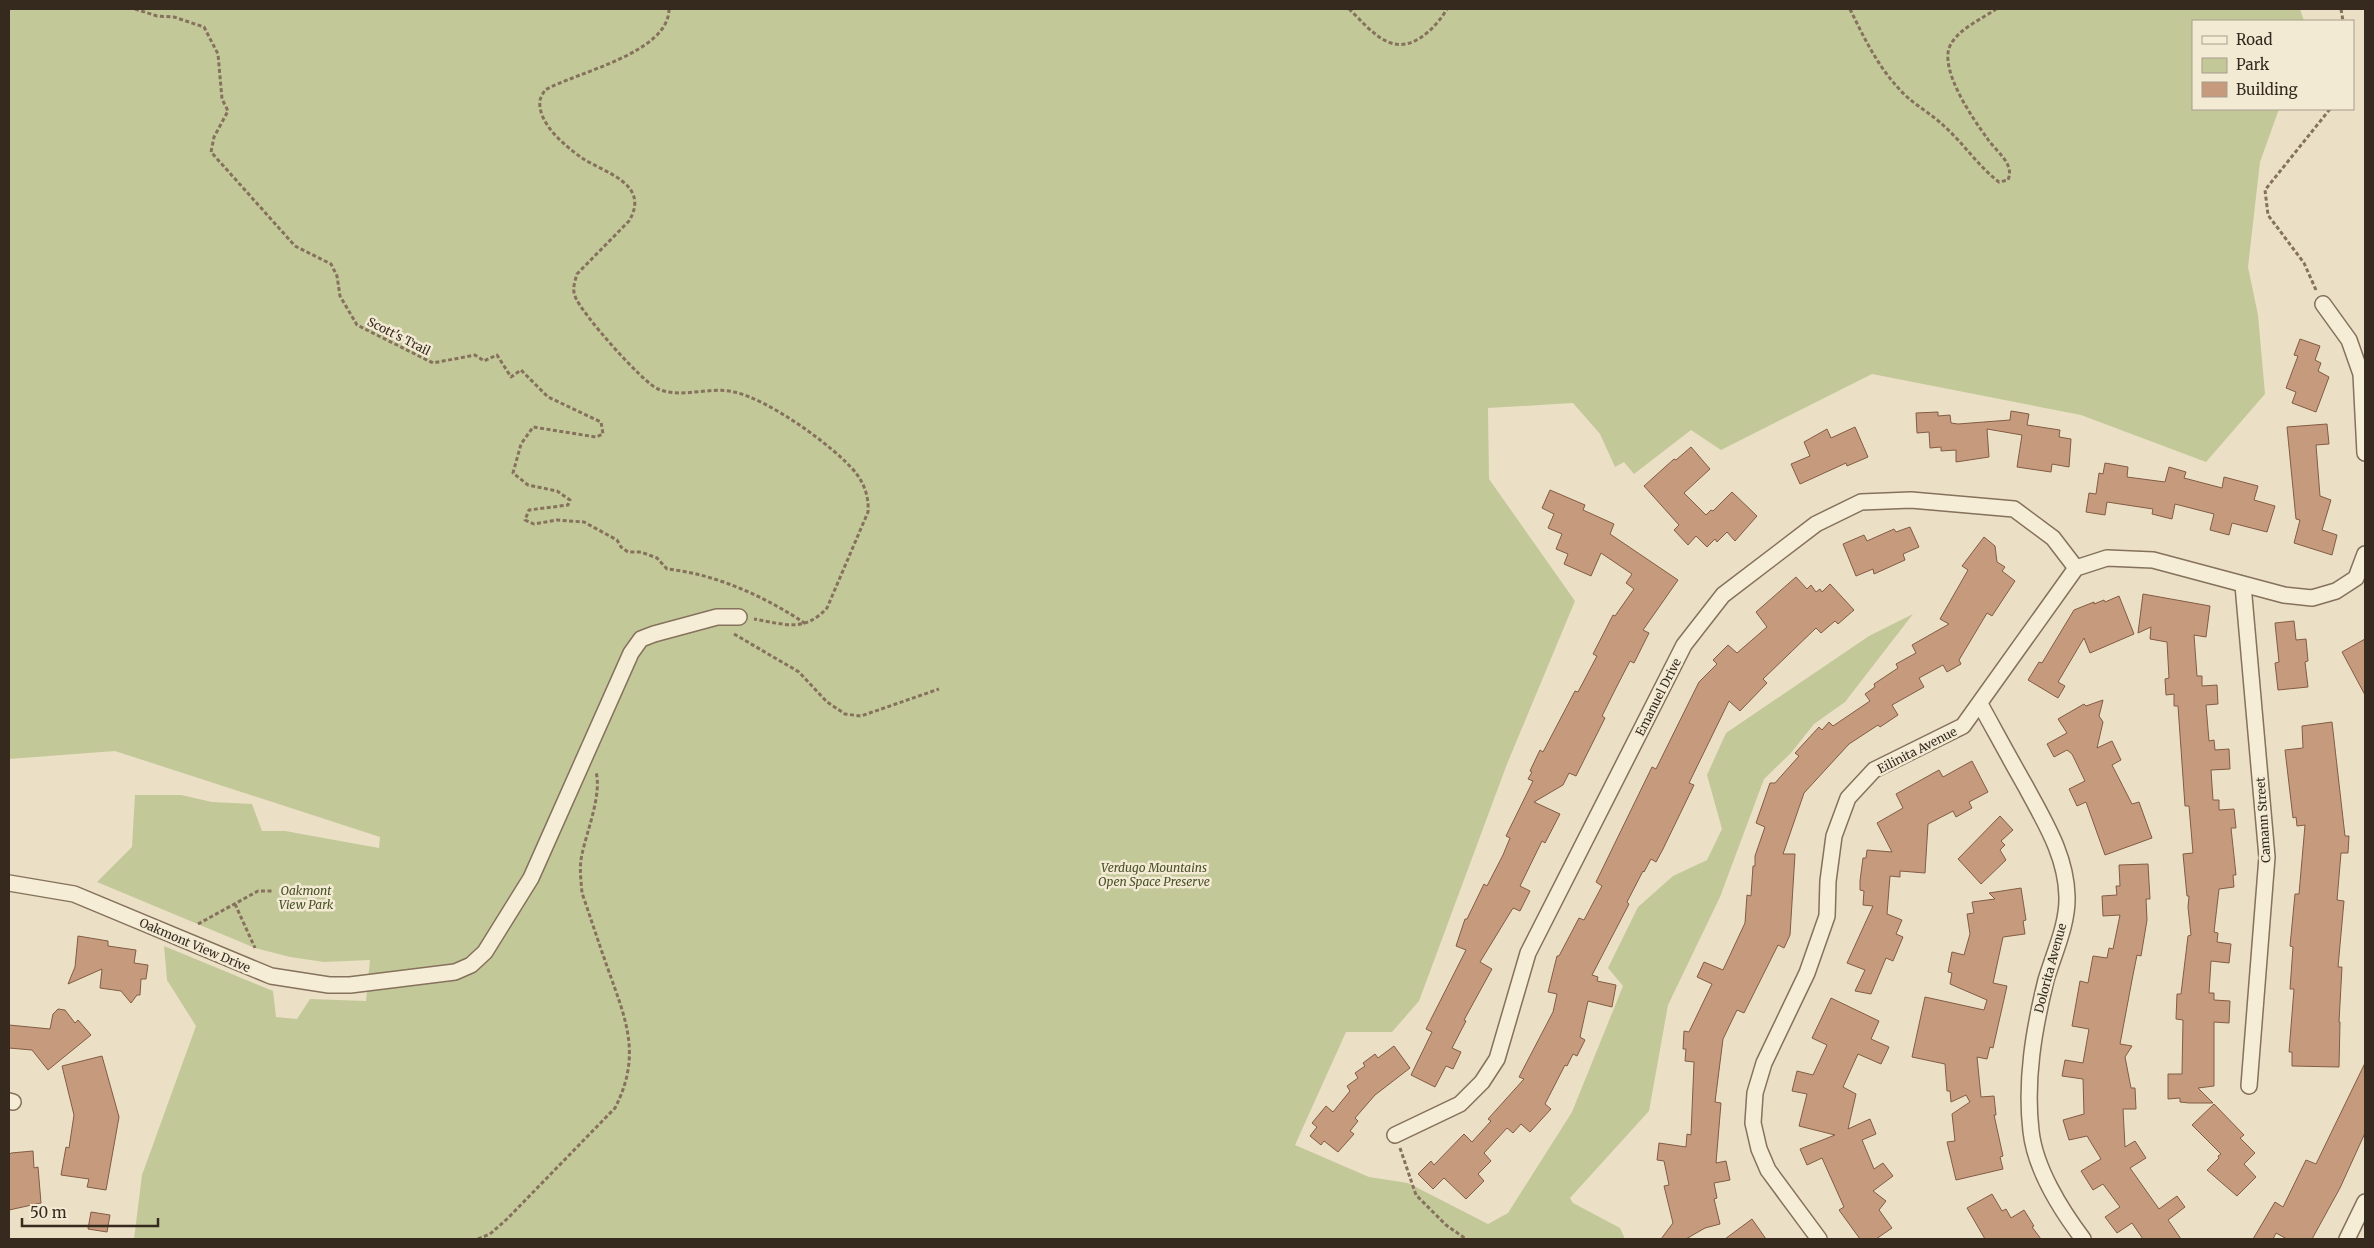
<svg xmlns="http://www.w3.org/2000/svg" width="2374" height="1248" font-family="Merriweather,serif">
  <style>
    .green { fill: #c3c899 }
    .building { fill: #c69b7d; stroke: #825c44 }
    .lines { fill: none; stroke-linecap: round; stroke-linejoin: round }
    .minor-casing { stroke: #85715c; stroke-width: 18 }
    .path { stroke: #85715c; stroke-width: 3; stroke-dasharray: 4 2.5; stroke-linecap: butt }
    .minor { stroke: #f6edd7; stroke-width: 15 }
    .labels { text-anchor: middle; dominant-baseline: central; stroke-width: 5; stroke-linejoin: round; paint-order: stroke }
    .street-label { font-size: 12px; fill: #362a1f; stroke: #f3ead4 }
    .park-label { font-size: 12px; font-style: italic; fill: #475127; stroke: #f3ead4 }
  </style>
  <rect width="100%" height="100%" fill="#ebdfc5"/>
  <!-- green -->
  <polygon class="green" points="9,9 2300,9 2304,21 2193,21 2193,109 2279,109 2260,162 2248,267 2258,315 2265,394 2206,462 2081,415 1872,374 1721,450 1691,430 1634,474 1624,462 1615,467 1600,434 1573,403 1488,408 1489,479 1575,601 1507,764 1419,1001 1392,1032 1346,1032 1295,1145 1369,1177 1408,1183 1488,1224 1508,1213 1572,1112 1623,986 1608,968 1638,907 1673,876 1707,860 1722,829 1707,775 1726,733 1869,636 1913,614 1845,702 1814,724 1791,753 1764,779 1720,897 1668,1005 1649,1111 1570,1198 1573,1203 1620,1228 1625,1239 134,1239 142,1175 196,1026 167,980 164,946 273,991 276,1017 297,1019 310,999 366,1001 370,960 324,962 290,957 255,948 97,882 132,847 135,795 181,795 212,802 252,804 262,831 285,831 379,848 380,837 115,751 9,759"/>
  <!-- building -->
  <g class="building">
    <polygon points="2300,339 2320,346 2315,360 2321,363 2318,371 2329,377 2316,412 2292,403 2296,392 2286,388 2298,356 2294,355"/>
    <polygon points="2011,411 2029,414 2027,425 2060,430 2059,437 2071,439 2069,467 2052,464 2051,472 2017,467 2022,435 1987,429 1989,457 1956,462 1956,450 1941,451 1941,447 1930,448 1929,432 1917,433 1916,413 1938,412 1938,416 1950,415 1951,423 1958,424 2010,420"/>
    <polygon points="2327,424 2329,444 2316,445 2320,496 2331,500 2322,530 2337,535 2332,555 2294,543 2300,520 2296,519 2287,427"/>
    <polygon points="1855,427 1868,457 1847,466 1846,463 1800,484 1791,464 1810,456 1804,442 1827,429 1831,438"/>
    <polygon points="1691,447 1710,469 1684,493 1706,515 1711,510 1713,511 1732,492 1757,516 1735,541 1727,532 1717,542 1715,539 1707,547 1696,536 1688,545 1674,530 1679,525 1644,486 1674,459 1676,460"/>
    <polygon points="2105,463 2128,467 2127,477 2165,482 2169,467 2186,472 2184,478 2222,488 2224,477 2258,486 2254,500 2275,506 2267,532 2232,523 2229,535 2210,530 2214,514 2175,504 2172,519 2152,514 2153,509 2107,502 2105,515 2086,512 2089,493 2096,494 2099,473 2103,474"/>
    <polygon points="1550,490 1585,505 1583,510 1614,524 1610,534 1678,580 1643,630 1649,633 1634,663 1630,661 1617,686 1602,716 1605,718 1576,776 1569,773 1563,785 1534,802 1560,814 1545,843 1542,841 1520,886 1530,891 1520,911 1513,908 1480,962 1492,969 1464,1020 1466,1021 1452,1048 1461,1052 1453,1069 1446,1066 1435,1087 1411,1075 1432,1032 1426,1029 1466,950 1456,946 1465,919 1467,919 1484,884 1487,886 1503,855 1510,838 1506,836 1533,781 1528,779 1532,772 1530,771 1540,750 1543,752 1575,691 1578,692 1597,656 1593,654 1613,615 1615,616 1634,589 1626,583 1632,574 1601,553 1591,576 1564,564 1568,554 1556,549 1562,534 1548,528 1554,514 1542,508"/>
    <polygon points="1910,527 1919,547 1903,554 1905,560 1874,574 1873,569 1856,576 1843,544 1864,535 1867,541 1894,529 1896,532"/>
    <polygon points="1984,537 1995,546 1997,562 2005,567 2002,571 2015,581 1992,616 1987,613 1959,660 1961,664 1947,672 1943,665 1919,678 1924,687 1892,705 1898,715 1880,727 1878,725 1849,744 1804,793 1783,854 1795,854 1790,935 1784,948 1778,945 1744,1013 1737,1010 1723,1039 1715,1102 1721,1103 1716,1163 1726,1161 1730,1180 1714,1183 1717,1198 1714,1199 1720,1224 1705,1228 1686,1239 1661,1239 1673,1223 1664,1186 1669,1185 1664,1161 1657,1160 1659,1143 1686,1147 1687,1134 1691,1135 1694,1062 1685,1061 1686,1049 1683,1049 1684,1031 1689,1032 1712,984 1697,977 1704,962 1723,970 1745,923 1747,895 1751,896 1753,866 1755,866 1755,856 1765,827 1756,823 1770,783 1775,783 1799,756 1795,753 1819,727 1822,730 1829,722 1833,726 1870,701 1865,694 1875,687 1874,684 1898,668 1896,664 1916,653 1912,645 1949,624 1940,619 1968,570 1962,566"/>
    <polygon points="1796,577 1807,589 1811,585 1816,592 1820,589 1822,592 1830,584 1854,610 1838,624 1835,621 1821,633 1816,628 1763,679 1767,683 1740,711 1729,701 1689,783 1694,785 1663,849 1656,862 1651,859 1644,872 1643,871 1627,902 1629,904 1592,975 1598,977 1597,981 1616,985 1612,1007 1588,1001 1580,1037 1585,1040 1577,1056 1573,1054 1567,1066 1565,1065 1545,1104 1551,1109 1530,1132 1521,1124 1513,1133 1507,1128 1484,1153 1491,1161 1478,1174 1484,1181 1466,1199 1444,1178 1433,1189 1418,1174 1431,1161 1434,1165 1464,1134 1472,1142 1491,1121 1488,1119 1524,1079 1519,1077 1553,1012 1557,994 1548,992 1557,956 1559,956 1579,918 1584,920 1602,886 1596,882 1652,767 1656,769 1699,682 1717,664 1713,660 1728,645 1737,653 1767,627 1756,612"/>
    <polygon points="2143,594 2210,606 2206,637 2194,635 2197,676 2202,676 2202,686 2217,685 2218,704 2206,705 2209,741 2214,740 2215,750 2229,749 2230,769 2211,770 2213,800 2219,800 2219,810 2234,809 2236,828 2231,828 2236,875 2233,875 2234,887 2219,889 2214,932 2218,933 2217,942 2231,944 2229,963 2211,961 2209,993 2214,993 2214,1000 2230,1001 2229,1023 2214,1022 2214,1086 2198,1088 2213,1103 2189,1103 2180,1102 2180,1098 2168,1099 2168,1074 2182,1074 2183,1020 2176,1019 2177,994 2181,994 2188,936 2191,935 2188,907 2189,896 2187,896 2183,854 2193,853 2189,806 2185,806 2178,706 2174,706 2174,694 2166,695 2165,679 2169,678 2167,642 2150,639 2151,627 2138,633"/>
    <polygon points="2119,596 2134,634 2090,653 2084,638 2058,682 2065,686 2058,698 2028,680 2039,662 2042,663 2074,610 2094,602 2094,604 2104,600 2105,602"/>
    <polygon points="2294,621 2296,640 2306,639 2308,661 2305,662 2308,687 2278,690 2275,663 2279,662 2275,623"/>
    <polygon points="2365,639 2365,695 2342,652"/>
    <polygon points="2103,700 2099,716 2103,722 2097,748 2112,741 2121,760 2112,765 2132,804 2139,802 2152,838 2105,855 2086,802 2077,806 2069,789 2085,781 2072,754 2067,750 2054,757 2047,744 2067,733 2058,719 2084,704 2086,706"/>
    <polygon points="2332,722 2345,836 2349,836 2348,853 2341,853 2337,900 2344,901 2338,967 2342,967 2339,1022 2340,1022 2339,1067 2292,1066 2292,1052 2289,1052 2294,989 2290,989 2293,947 2290,946 2295,894 2299,894 2305,825 2297,826 2296,817 2293,818 2285,750 2303,748 2302,726"/>
    <polygon points="1972,761 1988,792 1969,802 1972,808 1956,817 1953,811 1928,824 1925,873 1900,871 1900,877 1890,876 1887,914 1902,920 1896,934 1903,937 1893,961 1886,958 1871,994 1855,991 1865,970 1847,963 1873,906 1863,905 1864,891 1860,890 1860,881 1863,858 1866,858 1867,850 1892,852 1877,823 1903,808 1896,794 1939,770 1943,777"/>
    <polygon points="2000,816 2013,830 2001,841 2005,845 2000,850 2006,860 1981,884 1958,859"/>
    <polygon points="2148,864 2150,899 2146,899 2147,920 2141,956 2137,955 2132,980 2120,1044 2132,1046 2125,1057 2131,1088 2135,1088 2136,1109 2123,1109 2125,1147 2135,1141 2146,1158 2130,1168 2159,1209 2177,1196 2185,1207 2168,1220 2181,1239 2143,1239 2132,1223 2117,1233 2105,1217 2120,1207 2103,1184 2093,1190 2081,1171 2101,1159 2087,1136 2069,1140 2063,1120 2084,1114 2083,1079 2062,1076 2065,1060 2083,1063 2089,1029 2072,1026 2080,981 2088,983 2093,956 2107,958 2109,948 2113,949 2120,915 2103,916 2102,896 2117,895 2116,886 2120,886 2119,865"/>
    <polygon points="2021,888 2026,920 2023,921 2025,934 2003,937 1993,983 2007,986 1993,1048 1990,1047 1987,1059 1977,1057 1981,1097 1994,1096 1996,1115 1994,1115 2003,1156 2000,1157 2003,1169 1956,1180 1947,1142 1955,1141 1952,1114 1970,1102 1966,1095 1951,1102 1950,1091 1947,1091 1945,1064 1912,1057 1925,997 1984,1010 1987,1000 1950,984 1952,973 1948,972 1952,952 1964,955 1970,934 1967,914 1974,913 1972,902 1995,899 1989,893"/>
    <polygon points="78,936 108,941 108,946 136,950 134,963 148,965 146,979 141,979 140,995 137,995 131,1003 121,991 100,988 102,969 68,984 75,967"/>
    <polygon points="1831,998 1879,1021 1871,1039 1889,1047 1881,1064 1858,1054 1843,1087 1856,1094 1848,1129 1870,1119 1876,1134 1862,1140 1874,1169 1883,1163 1893,1176 1873,1191 1886,1201 1879,1210 1892,1228 1876,1239 1860,1239 1839,1210 1844,1207 1822,1158 1807,1165 1800,1149 1835,1135 1799,1126 1807,1094 1792,1091 1797,1071 1813,1075 1827,1045 1812,1038"/>
    <polygon points="58,1009 65,1010 75,1023 78,1020 91,1035 48,1070 32,1050 9,1048 9,1025 50,1029 53,1014"/>
    <polygon points="1394,1046 1410,1068 1375,1095 1355,1118 1358,1121 1350,1131 1354,1134 1338,1152 1324,1141 1321,1145 1310,1136 1317,1127 1312,1123 1326,1106 1333,1112 1350,1091 1347,1086 1358,1078 1355,1073 1365,1066 1363,1063 1375,1054 1378,1058"/>
    <polygon points="102,1056 119,1117 106,1190 87,1187 89,1179 61,1175 66,1147 69,1148 74,1115 62,1066"/>
    <polygon points="2365,1063 2365,1133 2340,1188 2312,1239 2287,1239 2276,1233 2273,1239 2253,1239 2275,1202 2283,1207 2306,1160 2316,1164"/>
    <polygon points="2214,1104 2244,1135 2240,1138 2255,1153 2244,1164 2256,1177 2237,1196 2207,1170 2219,1158 2218,1156 2221,1154 2192,1125"/>
    <polygon points="33,1151 34,1168 38,1167 41,1203 9,1210 9,1155 11,1153"/>
    <polygon points="1992,1194 2002,1211 2006,1209 2011,1218 2024,1210 2034,1226 2032,1227 2041,1239 1985,1239 1967,1208"/>
    <polygon points="91,1212 110,1215 107,1232 88,1229"/>
    <polygon points="1752,1219 1766,1239 1725,1239"/>
  </g>
  <g class="lines">
    <defs>
      <g id="minor">
        <polyline points="2323,304 2349,340 2361,374 2365,453"/>
        <polyline points="2243,585 2267,857 2249,1086"/>
        <path d="M1980 704C1995 731 2010 759 2026 787 2044 821 2066 855 2067 896 2068 924 2054 953 2046 980 2034 1029 2025 1080 2031 1131 2035 1168 2061 1210 2083 1239"/>
        <polyline points="9,883 74,894 271,976 329,985 350,985 455,972 471,965 485,952 531,878 631,653 641,639 654,634 717,617 739,617"/>
        <polyline points="9,1101 13,1102"/>
        <polyline points="1395,1135 1460,1104 1482,1082 1497,1059 1528,953 1684,645 1723,595 1816,524 1861,502 1911,500 2014,509 2053,538 2076,568"/>
        <polyline points="1819,1239 1768,1170 1759,1149 1753,1123 1755,1093 1764,1063 1807,973 1827,916 1828,881 1834,836 1848,798 1874,770 1963,726 2076,568 2107,558 2153,560 2284,595 2312,598 2336,591 2356,578 2365,554"/>
        <polyline points="2347,1239 2365,1202"/>
      </g>
    </defs>
    <!-- minor casing -->
    <use href="#minor" class="minor-casing"/>
    <!-- path -->
    <g class="path">
      <path d="M135 9 157 16 174 17 204 27 218 54 222 99 228 111 214 137 211 152 295 246 331 264 337 276 340 296 357 325 433 363 475 355 484 361 497 355 511 377 521 370 548 397 601 422 603 434 596 437 533 427 521 444 513 473 528 485 557 491 570 500 568 505 529 510 525 520 534 524 557 520 584 522 617 540 621 547 628 552H641L657 558 667 569C716 574 766 597 806 624"/>
      <path d="M669 9C669 53 577 72 545 90 543 93 541 97 540 100 537 123 565 146 582 158 605 173 651 184 629 221L577 274C575 281 572 289 575 296 580 312 643 383 658 389 681 399 710 386 734 392 768 399 834 446 856 473 865 485 869 498 868 512L827 608C804 633 784 624 754 619"/>
      <path d="M1349 9C1361 20 1375 38 1391 43 1414 51 1437 26 1447 9"/>
      <path d="M1850 9C1865 40 1880 71 1906 96 1918 107 1933 115 1945 127 1964 144 1978 166 1999 182L2008 180C2015 163 1996 152 1987 138 1973 119 1937 67 1951 44 1960 28 1982 19 1996 9"/>
      <polyline points="2341,9 2343,21"/>
      <polyline points="2316,290 2304,263 2268,215 2265,190 2330,109"/>
      <polyline points="734,634 799,672 827,702 845,714 861,716 939,689"/>
      <polyline points="235,904 255,948"/>
      <polyline points="198,924 258,891 273,891"/>
      <polyline points="1400,1148 1416,1195 1446,1225 1466,1239"/>
      <path d="M478 1239 490 1234 507 1219 615 1108C642 1055 626 1020 608 969 599 944 591 919 582 893 581 880 579 867 582 854 587 831 602 794 596 772"/>
    </g>
    <!-- minor -->
    <use href="#minor" class="minor"/>
  </g>
  <g class="labels">
    <!-- street labels -->
    <g class="street-label">
      <text transform="translate(399 336) rotate(27)">Scott's Trail</text>
      <text transform="translate(1658 697) rotate(-63)">Emanuel Drive</text>
      <text transform="translate(1917 750) rotate(-27)">Eilinita Avenue</text>
      <text transform="translate(2263 820) rotate(-94)">Camann Street</text>
      <text transform="translate(195 945) rotate(23)">Oakmont View Drive</text>
      <text transform="translate(2050 968) rotate(-75)">Dolorita Avenue</text>
    </g>
    <!-- park labels -->
    <g class="park-label">
      <text x="1154" y="867">Verdugo Mountains<tspan x="1154" dy="14">Open Space Preserve</tspan></text>
      <text x="306" y="890">Oakmont<tspan x="306" dy="14">View Park</tspan></text>
    </g>
  </g>
  <!-- border -->
  <rect width="2374" height="1248" fill="none" stroke="#362a1f" stroke-width="20"/>
  <!-- legend -->
  <rect x="2192" y="20" width="162" height="90" fill="#f3ead4" stroke="#a79d8c"/>
  <rect x="2202" y="36" width="25" height="8" fill="#f6edd7" stroke="#a79d8c"/>
  <text x="2236" y="45" font-size="15" fill="#362a1f">Road</text>
  <rect x="2202" y="58" width="25" height="15" fill="#c3c899" stroke="#a79d8c"/>
  <text x="2236" y="70" font-size="15" fill="#362a1f">Park</text>
  <rect x="2202" y="82" width="25" height="15" fill="#c69b7d" stroke="#a79d8c"/>
  <text x="2236" y="95" font-size="15" fill="#362a1f">Building</text>
  <!-- scale -->
  <path d="M22 1218v8h136v-8" fill="none" stroke="#362a1f" stroke-width="2.5"/>
  <text x="30" y="1218" font-size="15" fill="#362a1f" stroke="#f3ead4" stroke-width="4" paint-order="stroke">50 m</text>
</svg>
